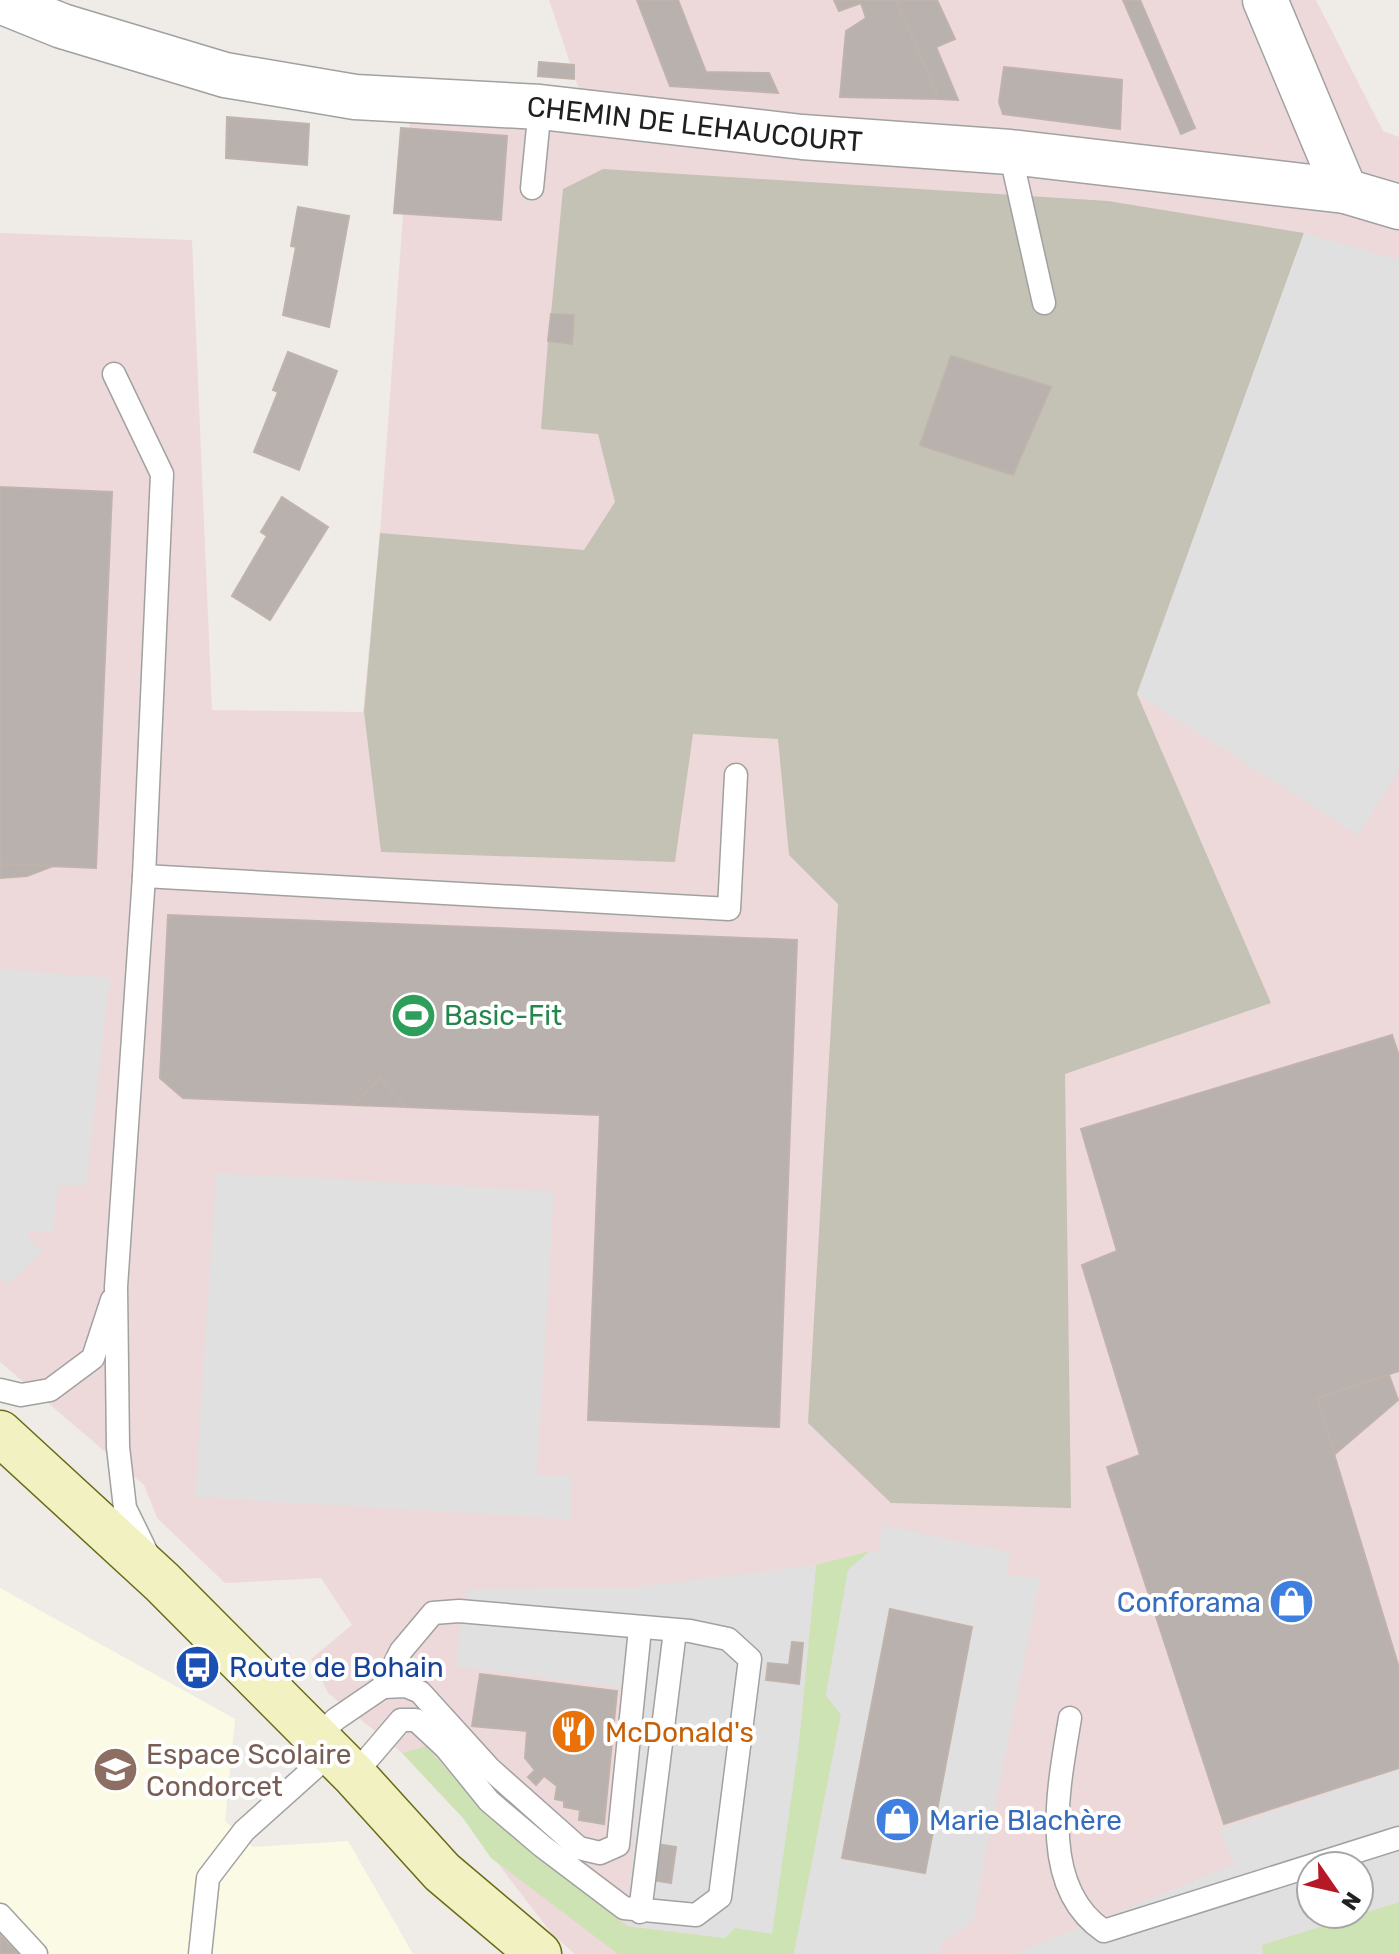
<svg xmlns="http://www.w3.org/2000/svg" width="1399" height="1954" font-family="Rubik,sans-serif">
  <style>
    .commercial { fill: #eed9da; fill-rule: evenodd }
    .education { fill: #fbfae4 }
    .construction { fill: #c3c2b4 }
    .grass { fill: #cee3b4 }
    .parking { fill: #e0e0e0; fill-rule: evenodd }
    .building { fill: #b8b1ad; stroke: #bfb3ab; stroke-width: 2 }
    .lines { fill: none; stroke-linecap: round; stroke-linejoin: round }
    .lane-casing { stroke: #a1a1a1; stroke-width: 25 }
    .street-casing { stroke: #a1a1a1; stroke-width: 47 }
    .secondary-casing { stroke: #686b13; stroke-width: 47 }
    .lane { stroke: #fff; stroke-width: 22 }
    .street { stroke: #fff; stroke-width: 44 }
    .secondary { stroke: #f2f1c2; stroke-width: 44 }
    .labels { text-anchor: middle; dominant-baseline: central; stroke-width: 8; stroke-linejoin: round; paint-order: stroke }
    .street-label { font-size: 28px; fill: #202020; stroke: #fff }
    .leisure-label { font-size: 28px; fill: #27864d; stroke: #fff; text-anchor: start }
    .shop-label { font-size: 28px; fill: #366cbe; stroke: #fff; text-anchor: end }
    .transit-label { font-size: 28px; fill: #164399; stroke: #fff; text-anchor: start }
    .food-label { font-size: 28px; fill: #c56008; stroke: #fff; text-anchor: start }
    .education-label { font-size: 28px; fill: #785e54; stroke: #fff; text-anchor: start }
  </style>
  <rect width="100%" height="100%" fill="#efece7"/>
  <!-- commercial -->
  <path class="commercial" d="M549 0H1316L1383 131 1399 137V1954H575L552 1934 463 1818 402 1753 328 1693 311 1659 352 1625 321 1578 225 1583 157 1518 144 1485 0 1362V233L192 240 212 710 363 712 380 533 412 91 583 102ZM1311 1866H1359V1914H1311Z"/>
  <!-- education -->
  <polygon class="education" points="0,1588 235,1719 225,1821 253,1847 348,1841 413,1954 0,1954"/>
  <!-- construction -->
  <polygon class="construction" points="603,169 1108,201 1304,233 1137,694 1271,1003 1065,1074 1071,1508 891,1503 808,1423 838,904 789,855 778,739 693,734 675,862 381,852 364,712 380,533 584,550 615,502 598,434 541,429 548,341 572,344 574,316 551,314 563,189"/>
  <!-- grass -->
  <g class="grass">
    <polygon points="870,1551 848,1571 826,1695 841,1715 794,1954 618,1954 491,1858 463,1818 402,1753 426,1746 491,1819 627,1926 725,1938 798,1751 816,1565"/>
    <polygon points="1399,1902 1399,1954 1263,1954 1261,1945"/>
  </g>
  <!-- parking -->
  <g class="parking">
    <polygon points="1304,233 1399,260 1399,770 1358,835 1137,694"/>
    <polygon points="0,969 110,978 86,1185 58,1185 53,1231 25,1232 42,1252 9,1285 0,1277"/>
    <polygon points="216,1173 554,1191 537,1476 571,1476 572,1519 195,1497"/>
    <polygon points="882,1525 1010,1552 1006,1575 1040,1578 973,1921 942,1944 939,1954 794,1954 841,1715 826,1695 848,1570 870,1551 878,1553"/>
    <polygon points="816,1565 798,1751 772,1934 735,1928 725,1938 627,1926 644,1691 455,1666 467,1589 638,1587"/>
    <path d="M1399 1769V1902L1262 1945 1263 1954H1014L1235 1864 1219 1830ZM1311 1866H1359V1914H1311Z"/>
  </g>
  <!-- building -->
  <g class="building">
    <polygon points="637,0 678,0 706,72 769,73 778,93 670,86"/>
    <polygon points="834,0 896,0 939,99 840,97 846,31 866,18 861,3 839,11"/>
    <polygon points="896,0 937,0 955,39 936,47 958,100 939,99"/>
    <polygon points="1123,0 1140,0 1195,128 1181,134"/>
    <polygon points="539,62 574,65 574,79 538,76"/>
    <polygon points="1004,67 1122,80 1120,129 1003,114 999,102"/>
    <polygon points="227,117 309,124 307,165 226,158"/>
    <polygon points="401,128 507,136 501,220 394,213"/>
    <polygon points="298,207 349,216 329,327 283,315 296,247 291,246"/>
    <polygon points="551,314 574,315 572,344 548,341"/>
    <polygon points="288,352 337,371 299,470 254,452 278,392 273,390"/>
    <polygon points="951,356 1051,387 1013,475 920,445"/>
    <polygon points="0,487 112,492 96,868 0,864"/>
    <polygon points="282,497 328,527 270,620 232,596 267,536 261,532"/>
    <polygon points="0,864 53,866 27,876 0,878"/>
    <polygon points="168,915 797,940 779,1427 588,1420 600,1115 406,1107 380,1078 353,1105 183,1098 160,1078"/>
    <polygon points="1392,1035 1399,1056 1399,1371 1317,1398 1399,1668 1399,1768 1224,1824 1107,1467 1140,1455 1082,1265 1117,1251 1081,1129"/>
    <polygon points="380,1078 406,1107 353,1105"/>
    <polygon points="1389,1375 1398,1400 1335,1454 1317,1398"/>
    <polygon points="890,1609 972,1627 925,1873 842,1858"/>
    <polygon points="792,1642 803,1643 799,1684 766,1680 768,1663 789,1665"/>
    <polygon points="480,1674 617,1691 604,1824 579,1820 580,1810 564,1807 564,1801 555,1799 557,1786 544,1776 536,1785 528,1777 535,1770 525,1758 527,1731 472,1726"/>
    <polygon points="657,1844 676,1847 671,1883 652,1880"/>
    <polygon points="0,1935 18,1954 0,1954"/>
  </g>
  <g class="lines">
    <defs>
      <g id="lane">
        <polyline points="1010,152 1044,303"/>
        <polyline points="532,188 540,107"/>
        <polyline points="114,374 162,474 144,876 116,1287 118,1447 125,1508 146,1551"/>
        <polyline points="144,876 729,909 736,775"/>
        <polyline points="0,1390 21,1395 50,1390 93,1358 112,1300"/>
        <polyline points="383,1687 406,1686 420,1692 489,1768 579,1848 600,1853 618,1845 640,1629"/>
        <path d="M1070 1718C1059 1785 1037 1886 1104 1931L1399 1838"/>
        <polyline points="316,1738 336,1719 383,1687 401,1651 433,1613 459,1611 690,1631 728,1639 750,1659 720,1897 696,1915 624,1908 542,1846 489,1801 446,1748 416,1720 401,1720 354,1775"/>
        <polyline points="640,1912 675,1631"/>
        <polyline points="0,1915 36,1954"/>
        <polyline points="200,1954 208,1878 244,1831 331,1753"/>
      </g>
      <g id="street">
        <polyline points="1265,0 1345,191"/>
        <path id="s1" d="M0 1 62 26 225 75 355 97 540 107 802 137 1010 152 1345 191 1399 207"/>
      </g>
      <polyline id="secondary" points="0,1433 162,1582 354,1775 442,1872 539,1954"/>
    </defs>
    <!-- lane casing -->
    <use href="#lane" class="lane-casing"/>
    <!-- street casing -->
    <use href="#street" class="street-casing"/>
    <!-- secondary casing -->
    <use href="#secondary" class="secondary-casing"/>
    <!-- lane -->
    <use href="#lane" class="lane"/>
    <!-- street -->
    <use href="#street" class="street"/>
    <!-- secondary -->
    <use href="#secondary" class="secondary"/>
  </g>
  <!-- icons -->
  <defs>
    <symbol id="stadium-disc" viewBox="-11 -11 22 22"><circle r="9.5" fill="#2e9e5b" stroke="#fff"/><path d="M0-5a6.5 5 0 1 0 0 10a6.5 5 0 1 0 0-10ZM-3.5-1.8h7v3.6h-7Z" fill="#fff"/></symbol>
    <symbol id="shop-disc" viewBox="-11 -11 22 22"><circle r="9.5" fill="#3f7fe0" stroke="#fff"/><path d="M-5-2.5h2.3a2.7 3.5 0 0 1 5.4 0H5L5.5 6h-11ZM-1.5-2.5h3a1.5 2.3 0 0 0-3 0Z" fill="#fff"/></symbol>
    <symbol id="bus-disc" viewBox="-11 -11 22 22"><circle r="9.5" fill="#1a4fb4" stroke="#fff"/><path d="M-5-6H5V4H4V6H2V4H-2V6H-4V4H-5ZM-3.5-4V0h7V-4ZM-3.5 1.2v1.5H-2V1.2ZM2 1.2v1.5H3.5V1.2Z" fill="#fff"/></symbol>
    <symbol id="restaurant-disc" viewBox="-11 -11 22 22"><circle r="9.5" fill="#e8710a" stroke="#fff"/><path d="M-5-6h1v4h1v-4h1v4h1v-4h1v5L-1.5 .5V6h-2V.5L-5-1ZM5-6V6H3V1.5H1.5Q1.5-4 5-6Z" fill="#fff"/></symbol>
    <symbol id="school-disc" viewBox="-11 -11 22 22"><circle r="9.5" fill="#8d6e63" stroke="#fff"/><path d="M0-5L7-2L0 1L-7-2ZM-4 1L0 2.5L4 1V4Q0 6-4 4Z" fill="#fff"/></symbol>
  </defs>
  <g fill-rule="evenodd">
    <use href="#stadium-disc" x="388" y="990" width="51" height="51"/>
    <use href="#shop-disc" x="1266" y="1576" width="51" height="51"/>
    <use href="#bus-disc" x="172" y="1642" width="51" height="51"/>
    <use href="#restaurant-disc" x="548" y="1706" width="51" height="51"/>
    <use href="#school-disc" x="90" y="1744" width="51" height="51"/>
    <use href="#shop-disc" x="872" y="1794" width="51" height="51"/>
  </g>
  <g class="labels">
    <!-- street labels -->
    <g class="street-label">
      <text stroke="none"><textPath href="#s1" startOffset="710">CHEMIN DE LEHAUCOURT</textPath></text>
    </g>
    <!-- leisure labels -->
    <g class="leisure-label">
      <text x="444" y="1015">Basic-Fit</text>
    </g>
    <!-- shop labels -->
    <g class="shop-label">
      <text x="1261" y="1602">Conforama</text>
      <text x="929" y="1820" text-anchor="start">Marie Blachère</text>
    </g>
    <!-- transit labels -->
    <g class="transit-label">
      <text x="229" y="1667">Route de Bohain</text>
    </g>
    <!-- food labels -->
    <g class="food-label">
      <text x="605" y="1732">McDonald's</text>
    </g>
    <!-- education labels -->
    <g class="education-label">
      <text x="146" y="1754">Espace Scolaire<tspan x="146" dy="32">Condorcet</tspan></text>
    </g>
  </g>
  <!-- north arrow -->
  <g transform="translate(1335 1890) rotate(124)"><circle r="38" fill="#ffffff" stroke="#a6a6a6" stroke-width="2"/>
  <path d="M0-6L14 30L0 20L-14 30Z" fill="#b61925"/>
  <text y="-12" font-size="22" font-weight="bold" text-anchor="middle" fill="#202020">N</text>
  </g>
</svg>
